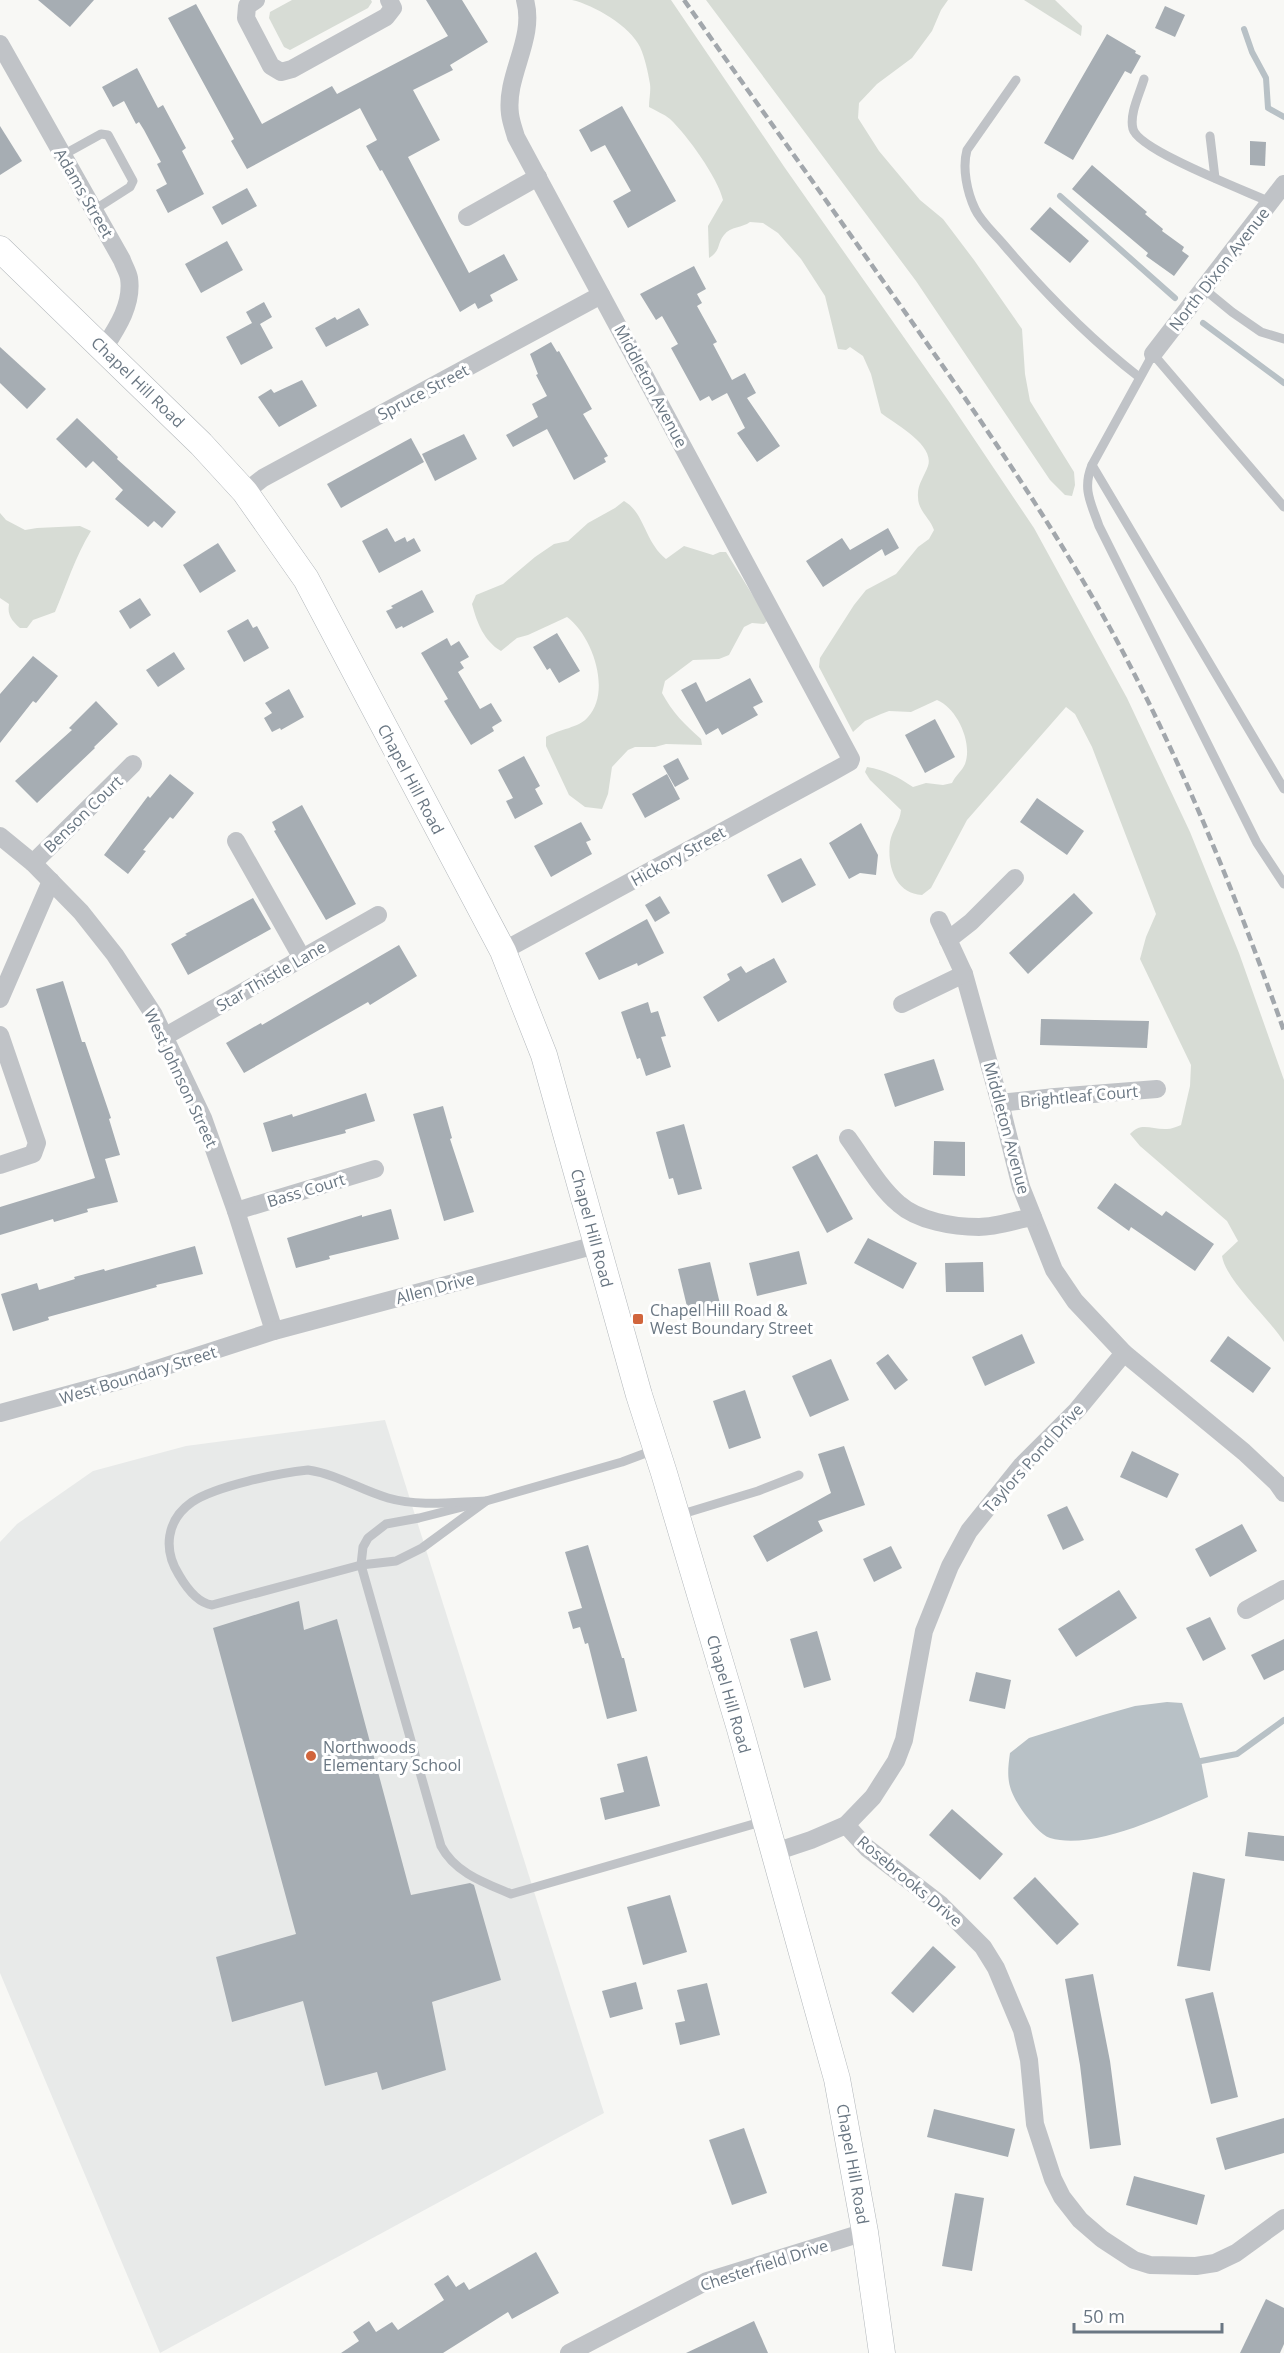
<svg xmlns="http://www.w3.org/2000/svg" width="1284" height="2353" font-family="'Open Sans',sans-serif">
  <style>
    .built { fill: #e8eae9 }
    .green { fill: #d7dcd5 }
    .water { fill: #b8c1c6 }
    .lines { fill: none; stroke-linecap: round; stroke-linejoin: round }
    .stream { stroke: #b8c1c6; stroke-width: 6 }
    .building { fill: #a6adb3 }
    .secondary-casing { stroke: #b2b7bb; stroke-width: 27 }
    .service { stroke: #c0c3c7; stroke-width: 9 }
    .minor { stroke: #c0c3c7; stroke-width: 18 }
    .secondary { stroke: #fff; stroke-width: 26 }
    .rail { stroke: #a2a7ac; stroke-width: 4.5; stroke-dasharray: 9 4.5; stroke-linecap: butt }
    .poi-dot { fill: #d1653c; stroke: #fff; stroke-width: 2 }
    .labels { text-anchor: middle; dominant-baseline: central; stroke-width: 6; stroke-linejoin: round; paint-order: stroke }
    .street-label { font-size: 16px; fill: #6a7783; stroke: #fff }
    .poi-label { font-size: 16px; fill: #6a7783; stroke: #fff; text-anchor: start }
  </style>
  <rect width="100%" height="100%" fill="#f8f8f5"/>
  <!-- built -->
  <polygon class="built" points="385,1420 604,2113 160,2353 0,1973 0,1542 17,1524 93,1471 186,1446"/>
  <!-- green -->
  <g class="green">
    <polygon points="292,0 371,0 372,2 368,8 290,50 284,47 269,18 270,12"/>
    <path d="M572 0H671L785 168 950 403 1034 528 1127 698 1190 832 1239 953 1284 1080V1342C1269 1318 1226 1281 1222 1256L1238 1241 1227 1221 1140 1146 1130 1134C1141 1121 1152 1130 1167 1129 1171 1129 1176 1127 1181 1125L1190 1086 1191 1065 1140 959 1146 937 1156 914 1092 747 1075 714 1066 707 967 820 931 888 922 895C895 893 887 866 890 842 892 830 900 822 901 810L870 780 865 772 867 767C885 770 898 777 913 787L926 783 943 785 952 783C955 776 962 771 965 764 973 743 957 708 937 700L911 712 889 711 881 714 865 721 853 732 819 667 820 658 854 605 866 590 896 574 918 547 929 539 934 530C930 518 918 511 918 497 917 485 924 477 928 466 935 445 895 424 881 413L871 374 863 356 850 347 846 350 838 349 825 296 801 259 778 233 763 223 750 222C742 228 731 226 724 235 717 243 721 251 709 258L708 226 723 200C718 178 687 135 670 119 664 114 656 111 649 107 649 99 651 91 650 84 648 72 645 58 640 47 630 26 594 5 572 0Z"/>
    <polygon points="706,0 948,0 941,10 932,31 912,58 877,84 859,103 858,118 879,151 920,200 943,219 974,260 1022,329 1025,374 1030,401 1074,472 1075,485 1072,496 1065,495 1050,480 916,281"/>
    <polygon points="1024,0 1055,0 1082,26 1081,36"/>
    <path d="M624 501C645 513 644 541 666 559L684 546 713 555 720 552H726L768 620 764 624 752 623 744 627 729 655 719 659 693 660 665 681 662 693C672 712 685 725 701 739L702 745 666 744 655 747H635L628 750 612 767 608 794 602 809 585 807 569 795 546 746V737C559 729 579 728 588 717 612 691 592 635 567 617L528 635 517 638 501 651C484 641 477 623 472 604L476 595 503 584 535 557 554 544 568 541 588 523 615 508Z"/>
    <path d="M0 513 6 520 25 530 37 528 80 526 91 531C75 557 67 584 55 612L33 620 27 628H20C12 621 7 615 9 604L0 598Z"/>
  </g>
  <!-- water -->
  <path class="water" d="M1167 1702 1182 1703 1201 1761 1208 1797C1168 1814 1094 1851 1050 1838 1041 1835 1030 1821 1024 1813 1008 1790 1006 1780 1010 1753L1029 1738 1103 1715 1135 1706Z"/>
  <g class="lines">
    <!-- stream -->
    <g class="stream">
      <polyline points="1244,29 1252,52 1266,78 1268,108 1284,117"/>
      <polyline points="1060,196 1175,298"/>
      <polyline points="1203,323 1284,383"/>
      <polyline points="1201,1761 1237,1754 1284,1720"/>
    </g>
  </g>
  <!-- building -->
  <g class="building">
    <polygon points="38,0 94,0 70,27"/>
    <polygon points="426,0 462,0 488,42 450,65 453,70 413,90 440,140 408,157 469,273 504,254 518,280 490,295 493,301 478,309 475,303 460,312 382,170 380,171 366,146 377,140 360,108 247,169 231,141 234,139 168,18 196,4 262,124 332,86 337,94 448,36"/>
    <polygon points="1165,6 1185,15 1175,37 1155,28"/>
    <polygon points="1107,34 1136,51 1135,53 1141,56 1131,74 1125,71 1073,160 1044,143"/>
    <polygon points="137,68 158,108 163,105 186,148 182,151 204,194 168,213 156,190 167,184 157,164 161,162 144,130 139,122 136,124 124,101 113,107 102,87"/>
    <polygon points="622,106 676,201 628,228 613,201 631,191 605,145 591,152 579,130"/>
    <polygon points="0,126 22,161 0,175"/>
    <polygon points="1250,141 1266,142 1265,166 1250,165"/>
    <polygon points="1092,165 1147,212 1145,214 1163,229 1162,231 1184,247 1182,251 1189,256 1174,276 1146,256 1148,253 1072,189"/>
    <polygon points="247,188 257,206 222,225 212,207"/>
    <polygon points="1050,207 1089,241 1070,263 1030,229"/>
    <polygon points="227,241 243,270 201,293 185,264"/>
    <polygon points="694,266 706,289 697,294 702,303 697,306 717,342 713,344 732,380 745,373 756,393 747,398 780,446 757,462 737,433 745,428 727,393 712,401 709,396 700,401 671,348 678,344 662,316 656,320 640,294"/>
    <polygon points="264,302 272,317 260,324 273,348 241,365 226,337 252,323 246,312"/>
    <polygon points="359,308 369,325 326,347 315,328 335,317 337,320"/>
    <polygon points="551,342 557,352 559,351 592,409 583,414 608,456 604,458 606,462 574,480 547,429 513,447 506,435 538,417 532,404 547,396 536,375 538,374 530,354"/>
    <polygon points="0,347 46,389 27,409 0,383"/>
    <polygon points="302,380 317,406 279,427 258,397 271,389 274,393"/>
    <polygon points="77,418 118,457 117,459 176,512 162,528 154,521 148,527 115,499 123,490 93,461 86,468 56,439"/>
    <polygon points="464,434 477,459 435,481 422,454"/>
    <polygon points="411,438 424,462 341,508 327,484"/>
    <polygon points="387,528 395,542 405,537 407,542 414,538 421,551 379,573 362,541"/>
    <polygon points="888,528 899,548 885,556 882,549 823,587 806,561 842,538 850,550"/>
    <polygon points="218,543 236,571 200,593 183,565"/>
    <polygon points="422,590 434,612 403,628 402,626 396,629 386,611 393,608 391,606"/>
    <polygon points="140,598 151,615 130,629 119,611"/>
    <polygon points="248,619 253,628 257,626 269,648 244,662 227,631"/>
    <polygon points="557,633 580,671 559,683 550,668 547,670 533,647"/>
    <polygon points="447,638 451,646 459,641 469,657 460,662 464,668 458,672 480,709 491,703 502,721 492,727 494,731 471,745 444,701 448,699 421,653"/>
    <polygon points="174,652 185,669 158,687 146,670"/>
    <polygon points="33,656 58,676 36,703 33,701 0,743 0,694"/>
    <polygon points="750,678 763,702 753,707 758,715 722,735 718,728 706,735 681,690 696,682 706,702"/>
    <polygon points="289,689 304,717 281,730 280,728 272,732 264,718 272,713 265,703"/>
    <polygon points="96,701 118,724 94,747 95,748 37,803 15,781 72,730 69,728"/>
    <polygon points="935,719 955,757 925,773 905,735"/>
    <polygon points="524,756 540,786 535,789 543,804 515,819 506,801 513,798 498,770"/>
    <polygon points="678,758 689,779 675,787 663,766"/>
    <polygon points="170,774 194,793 173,819 170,817 143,850 146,851 128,874 104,855 148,796 150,798"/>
    <polygon points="667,774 680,799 645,818 632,794"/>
    <polygon points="1037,798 1084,831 1067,855 1020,822"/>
    <polygon points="302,805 356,904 326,920 274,831 276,830 272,822"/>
    <polygon points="581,822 591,840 586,842 592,854 551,877 534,846"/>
    <polygon points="861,823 878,855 876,875 860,873 849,879 829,843"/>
    <polygon points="801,858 816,885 782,903 767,875"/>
    <polygon points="1074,893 1093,913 1028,974 1009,953"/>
    <polygon points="660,896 670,913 655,922 645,905"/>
    <polygon points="253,898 271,929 188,975 171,944 187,935 185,934"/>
    <polygon points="647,919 664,953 638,966 637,963 599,980 585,953"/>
    <polygon points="399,945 417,976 370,1005 368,1002 244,1073 226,1043 261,1023 262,1025"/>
    <polygon points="774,958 787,982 718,1022 703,997 730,980 727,974 741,966 746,973"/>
    <polygon points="63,981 82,1042 85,1042 111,1118 109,1119 120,1155 105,1159 118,1202 87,1209 88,1212 54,1222 53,1219 0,1235 0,1207 95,1178 36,989"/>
    <polygon points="648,1002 651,1013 658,1011 666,1036 661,1037 671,1067 646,1076 640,1058 637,1059 621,1012"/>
    <polygon points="1041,1019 1149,1021 1147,1048 1040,1045"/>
    <polygon points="934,1059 944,1090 895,1107 884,1074"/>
    <polygon points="366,1093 375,1121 345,1130 346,1133 272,1152 263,1123 292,1114 293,1117"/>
    <polygon points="443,1106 452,1138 450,1139 474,1212 444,1221 413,1114"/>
    <polygon points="684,1124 702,1189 678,1195 673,1178 669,1179 656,1132"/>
    <polygon points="934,1141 965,1142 965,1176 933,1175"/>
    <polygon points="817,1154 853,1219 827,1233 792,1167"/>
    <polygon points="1115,1183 1162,1216 1166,1211 1214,1244 1195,1271 1131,1227 1129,1231 1097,1208"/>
    <polygon points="391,1209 399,1239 329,1256 330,1259 296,1268 287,1238 362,1215 362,1217"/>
    <polygon points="868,1238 917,1263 903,1289 854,1263"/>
    <polygon points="195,1246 203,1274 156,1285 157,1287 48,1317 49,1320 13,1331 1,1294 37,1283 39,1290 75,1279 74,1277 104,1269 105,1271"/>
    <polygon points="799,1251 807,1284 757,1296 749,1263"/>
    <polygon points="710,1262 722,1312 690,1319 678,1269"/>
    <polygon points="983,1262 984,1292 946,1292 945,1263"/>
    <polygon points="1022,1334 1035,1363 985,1386 972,1357"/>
    <polygon points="1228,1336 1271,1368 1253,1393 1210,1361"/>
    <polygon points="888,1354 908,1380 895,1390 876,1363"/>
    <polygon points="831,1359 849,1400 810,1417 792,1376"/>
    <polygon points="745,1390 761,1438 729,1449 713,1401"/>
    <polygon points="844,1446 865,1505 818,1521 823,1531 767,1562 753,1536 831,1493 818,1454"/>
    <polygon points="1132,1451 1179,1474 1167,1498 1120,1477"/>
    <polygon points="1067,1506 1084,1540 1063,1550 1047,1515"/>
    <polygon points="1242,1524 1257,1551 1210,1577 1195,1549"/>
    <polygon points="588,1545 622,1658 624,1658 637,1711 607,1719 588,1643 585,1644 580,1627 573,1629 568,1612 582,1608 565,1552"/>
    <polygon points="891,1546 902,1568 874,1582 863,1559"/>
    <polygon points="1119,1590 1137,1618 1076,1657 1058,1629"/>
    <polygon points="299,1601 304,1630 337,1619 411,1895 470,1883 474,1885 501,1980 432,2002 446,2070 382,2090 377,2072 325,2086 303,2001 232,2022 216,1957 296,1934 213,1628"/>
    <polygon points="1210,1617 1226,1649 1203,1661 1186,1628"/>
    <polygon points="817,1631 831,1680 804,1688 790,1639"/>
    <polygon points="1284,1639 1284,1670 1264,1680 1251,1655"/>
    <polygon points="976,1672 1011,1680 1005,1709 969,1701"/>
    <polygon points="647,1756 660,1806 605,1820 600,1798 624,1792 617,1764"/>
    <polygon points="952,1809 1003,1854 980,1880 929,1835"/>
    <polygon points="1248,1832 1284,1836 1284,1861 1245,1856"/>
    <polygon points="1193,1872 1225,1879 1210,1971 1177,1966"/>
    <polygon points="1035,1877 1079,1924 1057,1945 1013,1898"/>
    <polygon points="670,1895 687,1952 643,1965 627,1907"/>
    <polygon points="933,1946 956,1967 913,2013 891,1993"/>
    <polygon points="1093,1974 1110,2061 1121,2145 1090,2149 1080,2065 1065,1979"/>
    <polygon points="636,1982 643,2009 610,2018 602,1991"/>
    <polygon points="707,1983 720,2035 680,2045 675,2023 685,2021 677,1990"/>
    <polygon points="1213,1992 1238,2097 1211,2104 1185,1999"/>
    <polygon points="934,2109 1015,2129 1008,2157 927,2137"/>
    <polygon points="1284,2118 1284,2153 1225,2170 1216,2138"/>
    <polygon points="744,2128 767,2193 732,2205 709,2140"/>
    <polygon points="1134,2176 1205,2195 1197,2225 1126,2205"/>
    <polygon points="955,2193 984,2198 972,2271 942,2266"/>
    <polygon points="536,2252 559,2293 512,2319 508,2312 443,2353 341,2353 359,2341 353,2332 369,2321 376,2332 392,2322 398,2330 444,2300 434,2284 448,2275 456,2287 464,2282 469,2290"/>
    <polygon points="1266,2299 1284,2308 1284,2344 1280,2353 1240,2353"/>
    <polygon points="754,2321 768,2353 686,2353"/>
  </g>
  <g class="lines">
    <defs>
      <polyline id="secondary" points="0,249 201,444 245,492 306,579 503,951 544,1055 639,1395 664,1473 740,1729 837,2079 865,2232 882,2353"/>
    </defs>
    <!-- secondary casing -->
    <use href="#secondary" class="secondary-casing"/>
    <!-- service -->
    <g class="service">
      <path d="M1144 79C1140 93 1129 114 1133 129 1138 150 1246 191 1270 202"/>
      <path d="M1016 80 967 150C962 168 967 192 975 209 981 222 994 233 1004 245 1045 293 1089 338 1139 377"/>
      <polyline points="1210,136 1215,178"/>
      <polyline points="63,155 101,134 108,135 133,181 130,187 94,210"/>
      <polyline points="1204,289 1232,312 1261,332 1284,339"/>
      <polyline points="1092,465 1284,789"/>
      <path d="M1284 507 1153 354 1092 465C1082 489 1091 503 1099 526L1257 843 1284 884"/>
      <path d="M654 1450 622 1462 486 1501 419 1518 386 1524 368 1538 363 1547 361 1565 441 1846C455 1873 485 1883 511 1894L764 1821"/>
      <path d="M308 1470C337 1474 360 1490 388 1498 419 1507 454 1502 486 1501L422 1548 396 1561 361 1565 212 1605C198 1603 186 1587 179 1575 163 1550 166 1520 192 1502 216 1486 279 1473 308 1470Z"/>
      <polyline points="679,1515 758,1491 799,1475"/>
    </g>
    <!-- minor -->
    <g class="minor">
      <polyline points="256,0 247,6 246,18 271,66 281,72 292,69 386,17 393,8 389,0"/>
      <path d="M0 44 122 260C124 266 128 272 129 278 133 304 117 328 104 348"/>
      <polyline points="467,217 538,177"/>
      <polyline points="1153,354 1284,184"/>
      <polyline points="245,492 263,478 601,295"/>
      <polyline points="0,836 33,863 81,912 115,955 154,1015 203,1118 236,1211 274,1331"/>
      <polyline points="236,841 302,958"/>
      <polyline points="33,863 133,764"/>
      <polyline points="939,920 964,974 1000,1103 1021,1187 1054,1270 1075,1301 1124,1353 1244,1452 1277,1483 1284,1493"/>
      <polyline points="948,940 971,922 1015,878"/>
      <path d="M503 951 832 772 850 762 851 759 516 137C514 130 511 122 510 114 505 75 536 39 525 0"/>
      <polyline points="0,999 51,881"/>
      <polyline points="902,1004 964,974"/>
      <polyline points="0,1035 37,1143 33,1154 0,1165"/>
      <polyline points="164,1037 378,915"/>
      <polyline points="1000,1103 1055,1097 1157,1089"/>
      <path d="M848 1138C864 1160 879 1187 899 1204 918 1221 954 1227 979 1227 996 1227 1016 1220 1033 1217"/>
      <polyline points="236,1211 375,1169"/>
      <polyline points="0,1413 126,1379 274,1331 596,1245"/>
      <polyline points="1246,1610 1284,1589"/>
      <polyline points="846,1825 867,1848 941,1905 983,1947 996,1968 1022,2030 1029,2060 1035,2124 1053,2179 1062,2197 1080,2220 1102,2239 1134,2260 1150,2265 1196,2266 1215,2263 1236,2253 1284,2218"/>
      <polyline points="775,1852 811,1840 846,1825 873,1797 896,1761 904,1740 924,1631 950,1566 969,1531 1022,1465 1077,1410 1124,1353"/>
      <polyline points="569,2353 707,2281 865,2232"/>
    </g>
    <!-- secondary -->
    <use href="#secondary" class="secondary"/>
    <!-- rail -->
    <path class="rail" d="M684 0C756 102 828 203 900 305 974 410 1047 515 1110 628 1180 756 1235 893 1284 1031"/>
  </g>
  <!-- markers -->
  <g class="poi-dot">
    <rect x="632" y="1313" width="12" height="12" rx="3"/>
    <circle cx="311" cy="1756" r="6"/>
  </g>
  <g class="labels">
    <!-- street labels -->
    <g class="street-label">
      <text transform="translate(84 193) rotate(60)">Adams Street</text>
      <text transform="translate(1219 269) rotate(-52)">North Dixon Avenue</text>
      <text transform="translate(138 382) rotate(44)">Chapel Hill Road</text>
      <text transform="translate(651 386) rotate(62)">Middleton Avenue</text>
      <text transform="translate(423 392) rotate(-28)">Spruce Street</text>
      <text transform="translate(411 779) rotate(62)">Chapel Hill Road</text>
      <text transform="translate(83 814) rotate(-44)">Benson Court</text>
      <text transform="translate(678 856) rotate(-29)">Hickory Street</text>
      <text transform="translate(271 976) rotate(-30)">Star Thistle Lane</text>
      <text transform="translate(181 1078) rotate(65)">West Johnson Street</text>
      <text transform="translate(1079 1096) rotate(-5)">Brightleaf Court</text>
      <text transform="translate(1007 1128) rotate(75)">Middleton Avenue</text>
      <text transform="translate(306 1190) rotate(-17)">Bass Court</text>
      <text transform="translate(592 1228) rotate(75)">Chapel Hill Road</text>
      <text transform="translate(435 1288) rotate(-15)">Allen Drive</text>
      <text transform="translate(138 1375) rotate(-17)">West Boundary Street</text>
      <text transform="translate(1033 1458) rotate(-48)">Taylors Pond Drive</text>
      <text transform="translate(729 1694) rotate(74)">Chapel Hill Road</text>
      <text transform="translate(910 1881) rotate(40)">Rosebrooks Drive</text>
      <text transform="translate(853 2164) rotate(80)">Chapel Hill Road</text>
      <text transform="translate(764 2265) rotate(-18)">Chesterfield Drive</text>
    </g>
    <!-- poi labels -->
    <g class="poi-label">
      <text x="650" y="1310">Chapel Hill Road &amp;<tspan x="650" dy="18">West Boundary Street</tspan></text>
      <text x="323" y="1747">Northwoods<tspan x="323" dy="18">Elementary School</tspan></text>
    </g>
  </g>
  <!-- scale -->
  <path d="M1074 2323v9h148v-9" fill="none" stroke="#6a7783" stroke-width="3"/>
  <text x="1083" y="2323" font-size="18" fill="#6a7783" stroke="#ffffff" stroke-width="4.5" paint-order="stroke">50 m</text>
</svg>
